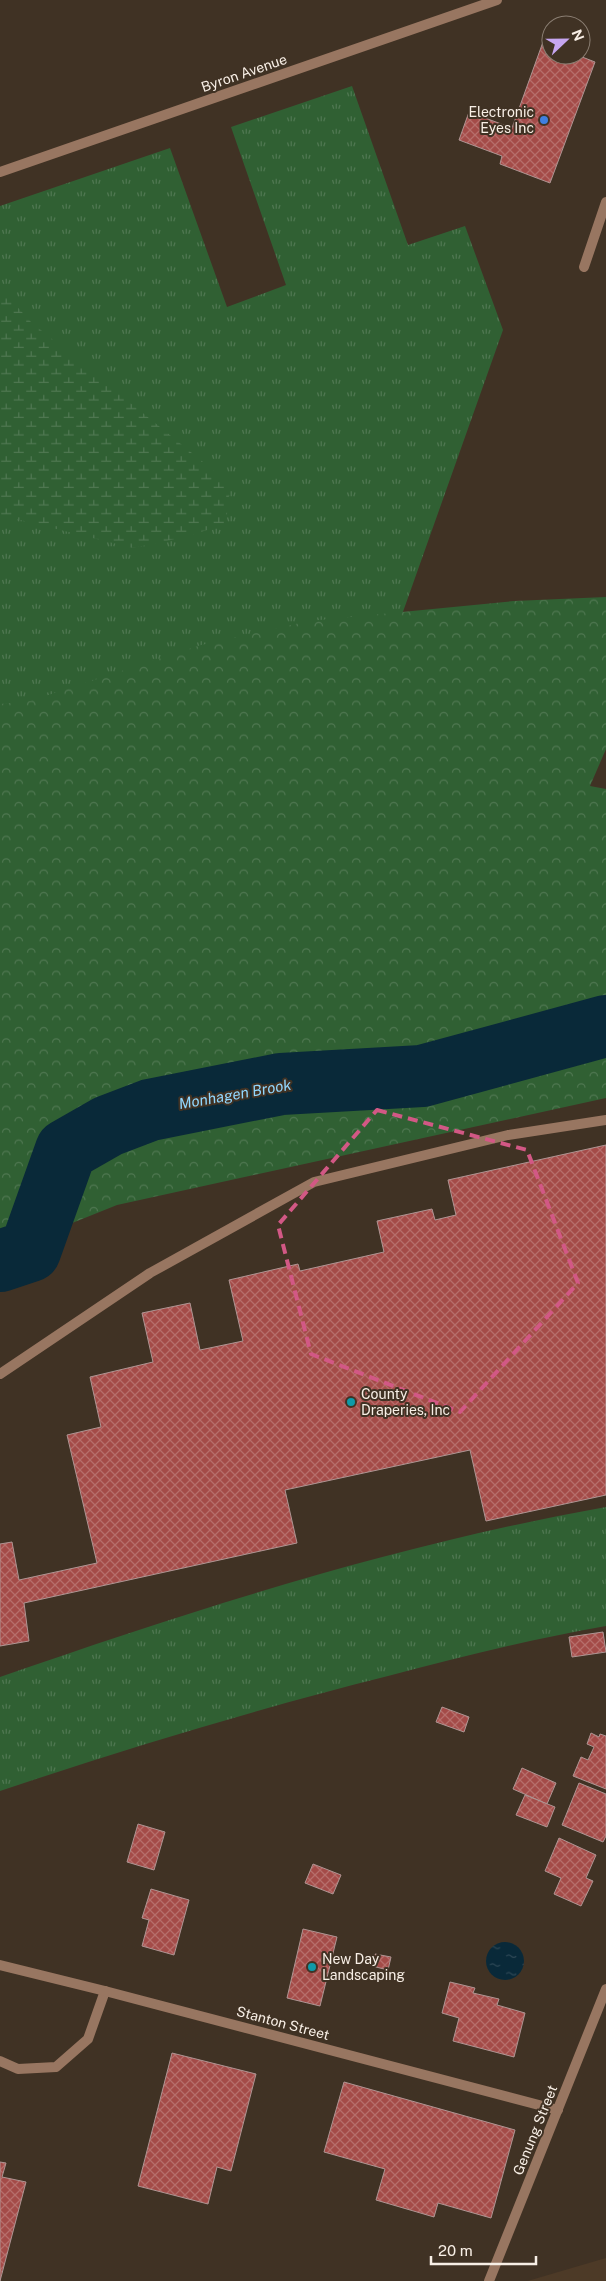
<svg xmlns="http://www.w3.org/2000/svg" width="606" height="2281" font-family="'Public Sans',sans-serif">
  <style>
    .built { fill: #4d3a27 }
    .grass { fill: url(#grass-tufts) }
    .forest { fill: url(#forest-crowns) }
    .wetland { fill: url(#wetland-marsh) }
    .water { fill: url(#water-ripples) }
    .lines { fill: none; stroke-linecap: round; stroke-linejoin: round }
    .river { stroke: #092939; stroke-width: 62 }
    .building { fill: url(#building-cross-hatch); stroke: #af9593 }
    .lane { stroke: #987661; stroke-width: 10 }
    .street { stroke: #987661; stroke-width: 10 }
    .marked { fill: none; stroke: #d25885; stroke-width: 4; stroke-dasharray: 10 6; stroke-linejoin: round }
    .shop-dot { fill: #3f7fe0; stroke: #403224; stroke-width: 2 }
    .culture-dot { fill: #0f9aa8; stroke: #403224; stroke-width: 2 }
    .labels { text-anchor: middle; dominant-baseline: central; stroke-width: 4; stroke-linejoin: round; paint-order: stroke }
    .street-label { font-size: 14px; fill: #f8efe6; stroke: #403224 }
    .poi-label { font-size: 14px; fill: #f8efe6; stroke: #403224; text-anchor: start }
    .water-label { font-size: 15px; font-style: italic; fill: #91d7fe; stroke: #403224 }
  </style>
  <defs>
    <pattern id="grass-tufts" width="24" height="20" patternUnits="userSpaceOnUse" patternTransform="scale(1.25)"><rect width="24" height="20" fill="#306033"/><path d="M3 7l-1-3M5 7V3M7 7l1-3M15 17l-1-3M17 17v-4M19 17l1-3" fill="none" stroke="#4f7751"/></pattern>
    <pattern id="forest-crowns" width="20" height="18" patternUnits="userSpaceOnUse" patternTransform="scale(1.25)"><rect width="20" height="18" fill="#306033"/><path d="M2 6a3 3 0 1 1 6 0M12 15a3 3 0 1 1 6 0" fill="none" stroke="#4f7751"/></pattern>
    <pattern id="wetland-marsh" width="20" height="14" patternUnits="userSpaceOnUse" patternTransform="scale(1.25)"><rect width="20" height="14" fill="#306033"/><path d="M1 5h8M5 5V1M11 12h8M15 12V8" fill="none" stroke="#4f7751"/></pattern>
    <pattern id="water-ripples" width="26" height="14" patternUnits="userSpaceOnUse" patternTransform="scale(1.25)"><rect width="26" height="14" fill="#092939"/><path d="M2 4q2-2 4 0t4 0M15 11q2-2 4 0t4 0" fill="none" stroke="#2e4856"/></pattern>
    <pattern id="building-cross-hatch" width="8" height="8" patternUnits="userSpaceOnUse" patternTransform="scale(1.25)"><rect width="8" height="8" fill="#a44b48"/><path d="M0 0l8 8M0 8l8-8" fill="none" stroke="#b66e6b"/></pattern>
  </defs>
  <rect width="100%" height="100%" fill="#403224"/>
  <!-- built -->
  <polygon class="built" points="606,2258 606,2281 528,2281 531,2280"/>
  <!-- grass -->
  <g class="grass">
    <polygon points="352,86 408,245 465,226 503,330 311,871 0,859 0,206 170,148 227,307 286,285 231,127"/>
    <path d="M606 1507V1626C532 1639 460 1657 388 1676 257 1709 128 1748 0 1791V1677C198 1608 399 1544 606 1507Z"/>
  </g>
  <!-- forest -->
  <polygon class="forest" points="606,597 606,749 590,786 606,789 606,1098 117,1205 0,1252 0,704 30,701 201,645 309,621 514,601"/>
  <!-- wetland -->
  <polygon class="wetland" points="0,288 31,322 230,484 226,524 185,537 133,548 0,515"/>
  <!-- water -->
  <circle class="water" cx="505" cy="1961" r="19"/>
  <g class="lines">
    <!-- river -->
    <polyline class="river" points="0,1261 30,1251 66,1150 108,1126 150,1110 281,1084 422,1076 606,1026"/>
  </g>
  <!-- building -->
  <g class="building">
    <polygon points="543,42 551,45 551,55 577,55 595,62 550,183 500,164 502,156 459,140 469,112 512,128"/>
    <polygon points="606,1145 606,1495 486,1521 470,1450 285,1490 297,1543 24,1603 29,1641 0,1646 0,1544 12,1542 19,1580 97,1563 67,1435 101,1427 90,1377 153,1362 142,1313 190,1303 200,1350 243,1341 229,1280 298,1264 300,1271 384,1252 377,1221 432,1209 435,1220 456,1215 448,1180"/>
    <polygon points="603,1632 606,1652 572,1657 569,1637"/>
    <polygon points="442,1707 469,1717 464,1732 436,1722"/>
    <polygon points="591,1733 599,1737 600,1734 606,1736 606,1789 573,1776 581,1757 588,1760 594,1747 587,1744"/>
    <polygon points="522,1768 556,1783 547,1804 513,1789"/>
    <polygon points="579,1783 606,1794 606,1836 603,1842 562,1825"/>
    <polygon points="525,1795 555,1807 547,1827 516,1815"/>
    <polygon points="138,1824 165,1832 154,1870 127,1862"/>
    <polygon points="559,1838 596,1855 586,1878 593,1881 581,1906 554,1894 561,1878 545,1871"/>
    <polygon points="313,1864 341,1875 333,1894 305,1883"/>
    <polygon points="151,1889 189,1900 174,1955 142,1946 149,1920 142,1918"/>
    <polygon points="303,1929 337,1937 320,2006 287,1998"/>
    <polygon points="375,1954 391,1957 388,1970 372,1966"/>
    <polygon points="450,1982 475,1988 473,1993 499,1999 497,2005 525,2013 514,2057 453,2041 459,2018 442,2013"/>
    <polygon points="172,2053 256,2074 231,2171 217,2167 208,2204 138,2186"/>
    <polygon points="344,2082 515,2130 491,2218 438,2203 434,2217 376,2200 385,2169 324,2152"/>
    <polygon points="0,2162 6,2163 2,2177 26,2182 0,2281"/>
  </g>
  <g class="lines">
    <!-- lane -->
    <g class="lane">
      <polyline points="0,1374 150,1273 314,1182 508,1135 606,1120"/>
      <polyline points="0,2061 18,2069 56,2067 88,2039 105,1991"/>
    </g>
    <!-- street -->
    <g class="street">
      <polyline points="0,172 497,0"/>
      <polyline points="584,267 606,202"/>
      <polyline points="0,1965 105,1991 558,2110"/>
      <polyline points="489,2281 606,1989"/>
    </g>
  </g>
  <!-- marked area -->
  <path class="marked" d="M377 1110 527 1150 578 1283 460 1412 311 1354 278 1225Z"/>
  <!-- markers -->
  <circle class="shop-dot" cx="544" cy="120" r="5"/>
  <g class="culture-dot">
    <circle cx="351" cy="1402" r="5"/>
    <circle cx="312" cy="1967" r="5"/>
  </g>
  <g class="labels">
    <!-- street labels -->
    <g class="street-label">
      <text transform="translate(244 73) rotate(-19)">Byron Avenue</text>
      <text transform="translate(283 2023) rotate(15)">Stanton Street</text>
      <text transform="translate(535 2130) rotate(-68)">Genung Street</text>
    </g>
    <!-- poi labels -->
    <g class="poi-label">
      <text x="534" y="112" text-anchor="end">Electronic<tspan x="534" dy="16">Eyes Inc</tspan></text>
      <text x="361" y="1394">County<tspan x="361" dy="16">Draperies, Inc</tspan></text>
      <text x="322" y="1959">New Day<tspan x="322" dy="16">Landscaping</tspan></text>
    </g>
    <!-- water labels -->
    <g class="water-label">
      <text transform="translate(235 1094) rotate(-10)">Monhagen Brook</text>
    </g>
  </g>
  <!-- north arrow -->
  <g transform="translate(566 40) rotate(68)"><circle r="24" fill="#403224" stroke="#8a7e72"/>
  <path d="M0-4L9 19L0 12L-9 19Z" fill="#c6a6f0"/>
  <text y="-8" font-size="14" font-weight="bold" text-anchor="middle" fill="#f8efe6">N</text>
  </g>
  <!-- scale -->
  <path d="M431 2256v8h105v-8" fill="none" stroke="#f8efe6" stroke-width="2.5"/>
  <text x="438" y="2256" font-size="15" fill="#f8efe6" stroke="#403224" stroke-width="4" paint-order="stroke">20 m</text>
</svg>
